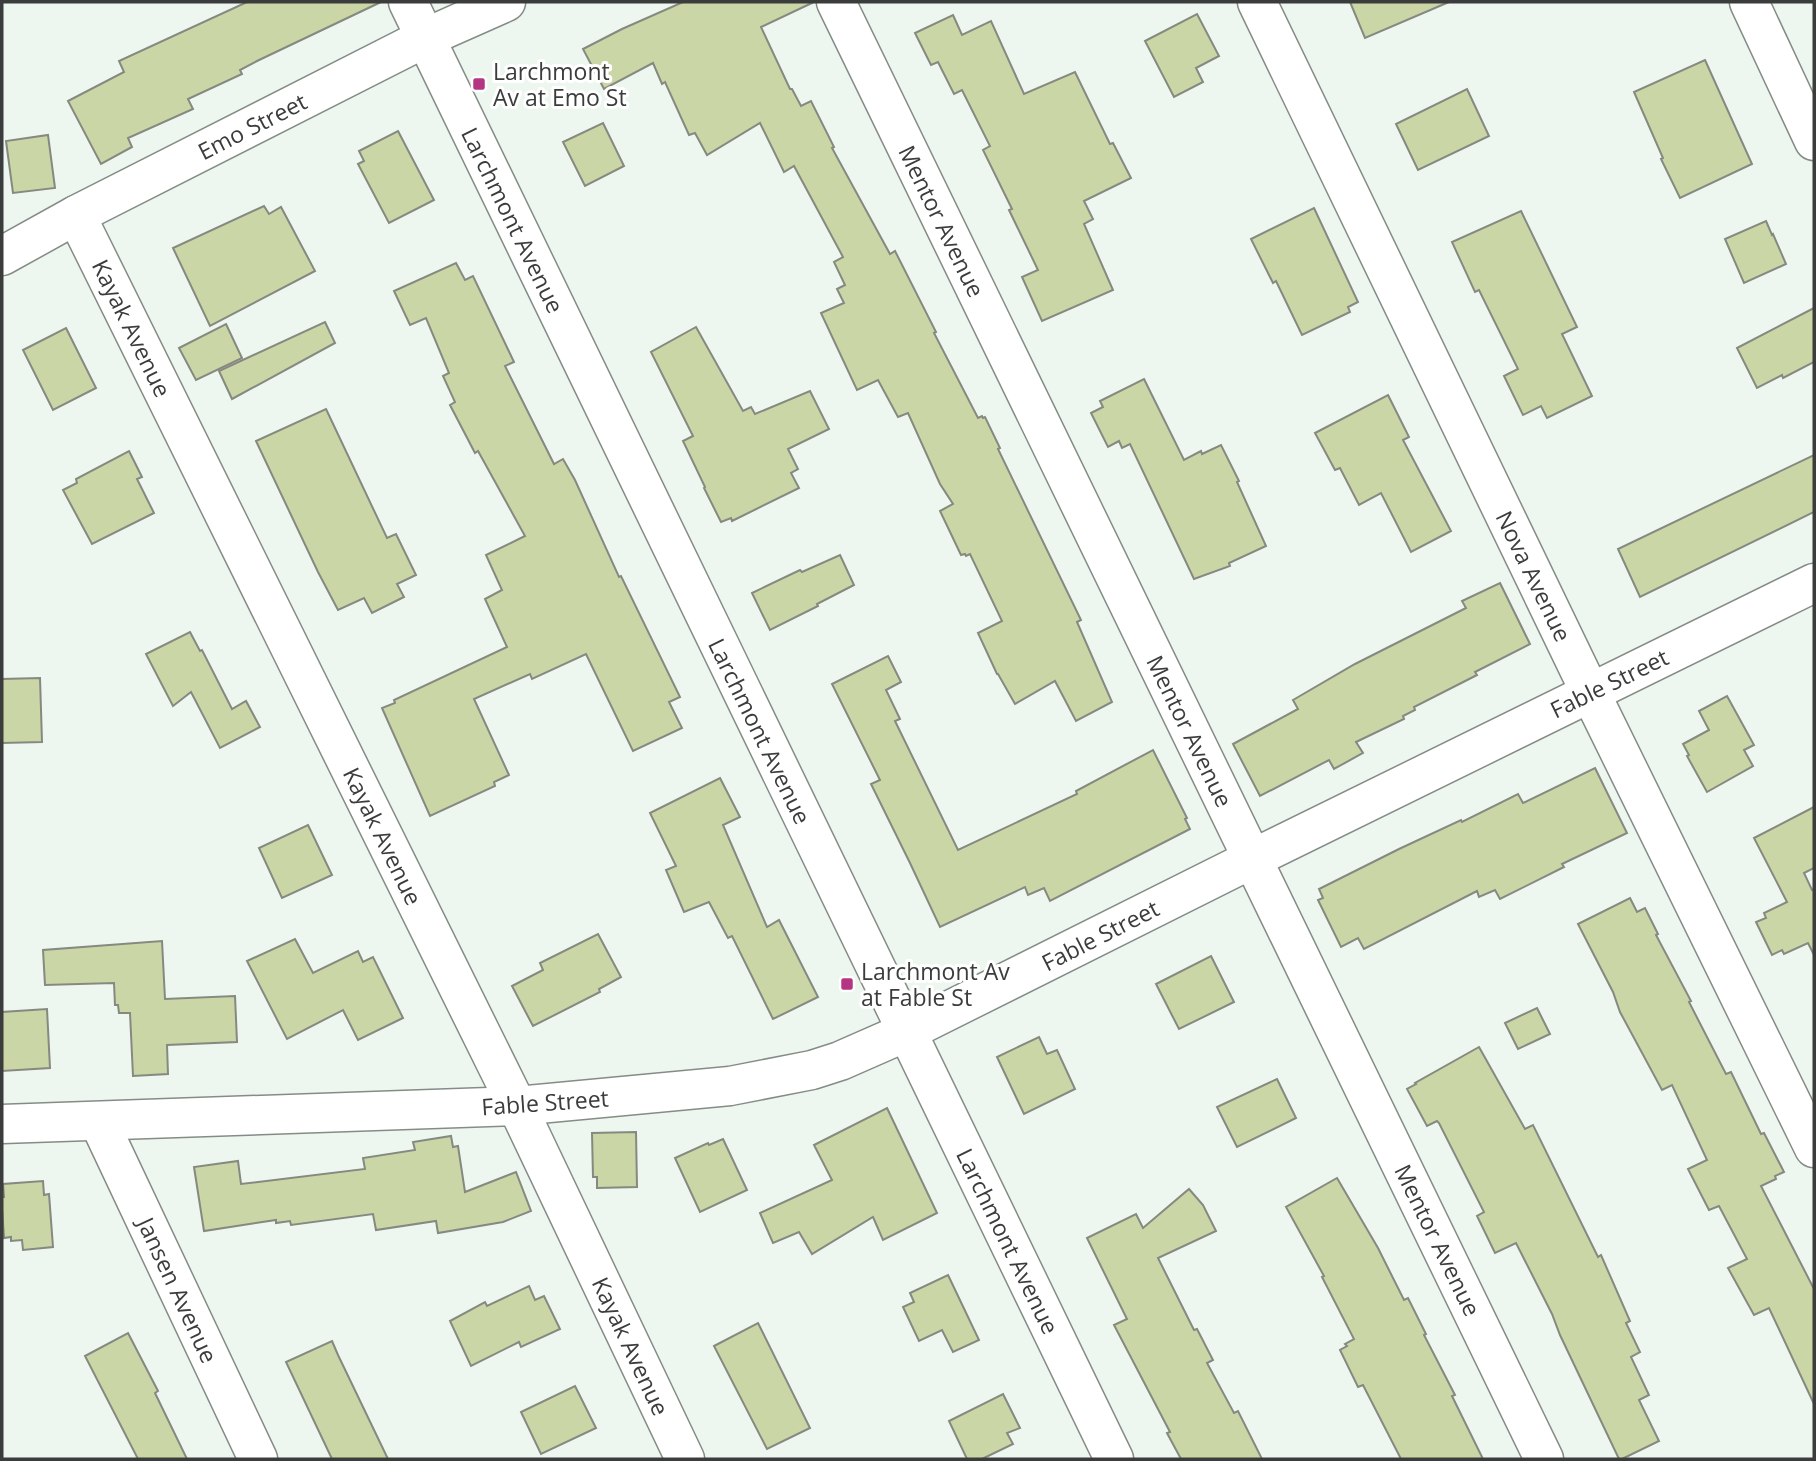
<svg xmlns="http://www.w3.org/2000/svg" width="1816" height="1461" font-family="'Open Sans',sans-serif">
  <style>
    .building { fill: #cbd6a6; stroke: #868980; stroke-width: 2 }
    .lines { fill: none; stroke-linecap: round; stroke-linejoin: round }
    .street-casing { stroke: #858c86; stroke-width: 41 }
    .secondary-casing { stroke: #858c86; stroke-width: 41 }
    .street { stroke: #fff; stroke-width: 38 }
    .secondary { stroke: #fff; stroke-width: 38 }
    .poi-dot { fill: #b43683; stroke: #fff; stroke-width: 2.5 }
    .labels { text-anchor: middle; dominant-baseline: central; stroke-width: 6; stroke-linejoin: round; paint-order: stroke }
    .poi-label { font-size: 23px; fill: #3a3d3b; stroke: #fff; text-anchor: start }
    .street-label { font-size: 23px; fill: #3a3d3b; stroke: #fff }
  </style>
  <rect width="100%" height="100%" fill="#edf6ef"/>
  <!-- building -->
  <g class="building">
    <polygon points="247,2 381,2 257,61 240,70 242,74 188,99 193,109 128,138 132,147 101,164 68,101 124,72 119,61"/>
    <polygon points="683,2 814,2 761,27 790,89 792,89 801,106 811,101 834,147 832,148 890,254 895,251 936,332 934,333 978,418 982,416 983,418 985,417 1000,448 998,449 1081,620 1077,622 1112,702 1076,721 1055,681 1015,704 998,674 997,674 978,633 1002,621 970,554 966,556 965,554 961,555 940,511 953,504 940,484 908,413 898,417 878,380 857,390 821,313 844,303 837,289 845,285 834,262 843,257 794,166 784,172 760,123 707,155 695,133 689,135 665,82 662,84 653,63 604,89 583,49 622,29"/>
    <polygon points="1350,2 1449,2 1365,38"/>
    <polygon points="1197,14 1219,56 1196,68 1203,82 1174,97 1145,41"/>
    <polygon points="953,15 962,35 991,21 1024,94 1075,72 1110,144 1113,143 1131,178 1084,201 1093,219 1084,224 1113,290 1042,321 1022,277 1038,270 1009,210 1012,209 983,150 990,146 962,90 954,94 938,62 931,65 915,33"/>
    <polygon points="1705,60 1752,164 1680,198 1661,159 1663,158 1634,92"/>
    <polygon points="1467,89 1489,136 1418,170 1396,124"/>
    <polygon points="603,123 624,166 585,186 563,142"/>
    <polygon points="398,131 434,200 389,223 358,164 364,161 359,151"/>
    <polygon points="48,135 55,188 13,193 6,141"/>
    <polygon points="264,206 269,214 281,207 315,271 210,326 173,248"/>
    <polygon points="1314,208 1358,302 1348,307 1350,312 1302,335 1276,281 1273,283 1251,239"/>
    <polygon points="1521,211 1577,327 1562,334 1592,396 1547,418 1541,406 1523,415 1504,376 1518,369 1479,290 1475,292 1452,242"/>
    <polygon points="1766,221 1772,235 1773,234 1786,264 1744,283 1725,239"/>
    <polygon points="456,263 465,280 473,276 514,362 505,366 554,464 563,459 575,480 619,577 621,576 680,697 669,702 682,728 633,751 586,654 532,679 530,674 474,699 509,775 494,782 495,786 430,816 382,708 395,703 394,700 507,647 485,599 502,590 486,555 525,536 478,451 475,453 450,405 455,402 443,376 449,373 426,318 410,325 394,291"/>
    <polygon points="1814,308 1814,362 1783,378 1782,375 1757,388 1737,348"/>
    <polygon points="325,322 335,343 232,399 219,371"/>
    <polygon points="226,324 242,358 196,380 179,348"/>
    <polygon points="696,327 743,411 751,407 755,414 810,391 829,429 788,449 798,469 791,473 799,488 732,521 731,518 721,522 704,488 705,487 683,441 693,436 651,352"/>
    <polygon points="66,328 96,388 53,410 23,350"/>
    <polygon points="1144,379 1184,460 1201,451 1202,454 1221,445 1239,481 1237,482 1266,546 1229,563 1230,566 1194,579 1130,444 1122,448 1119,441 1108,447 1091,413 1103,407 1100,401"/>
    <polygon points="1388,395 1409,437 1403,440 1451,531 1411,552 1381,493 1359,505 1340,468 1335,470 1315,433"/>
    <polygon points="326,409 387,538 396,534 416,575 397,584 404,597 372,613 364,598 338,610 318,572 256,441"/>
    <polygon points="129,451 142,477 137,479 154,513 92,544 63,490 77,483 76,479"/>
    <polygon points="1814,455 1814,512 1640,597 1618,549"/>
    <polygon points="840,555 854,585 817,604 818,606 770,630 752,593 800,570 802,572"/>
    <polygon points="1500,583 1530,644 1475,672 1477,675 1414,707 1415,710 1403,716 1404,719 1356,742 1363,753 1334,769 1329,760 1260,796 1233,744 1298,709 1293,700 1355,664 1466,608 1462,601"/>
    <polygon points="190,632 200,651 202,650 232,709 246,701 260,727 220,748 191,692 173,706 146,654"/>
    <polygon points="888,656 901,682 886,690 900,719 895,721 958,850 1077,794 1076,791 1153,750 1187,818 1185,819 1190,829 1050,901 1044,888 1028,895 1025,887 940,927 910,863 871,784 880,780 832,684"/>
    <polygon points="40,678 42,742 2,743 2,679"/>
    <polygon points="1727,696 1754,745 1744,750 1753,766 1707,792 1687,756 1689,755 1683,744 1709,730 1699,711"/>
    <polygon points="1595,768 1627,833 1562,864 1564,867 1500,899 1495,890 1479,897 1477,891 1364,949 1358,938 1341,947 1318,900 1323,898 1319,889 1399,849 1461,820 1462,822 1518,794 1523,803"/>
    <polygon points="720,778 740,817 723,825 767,927 779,920 818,997 773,1019 732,936 728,938 709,902 684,912 666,870 676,866 650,813"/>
    <polygon points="1814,807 1814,868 1804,873 1812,890 1814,889 1814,955 1808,943 1784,954 1782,950 1772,955 1756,922 1766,918 1764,913 1787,902 1754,838"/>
    <polygon points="308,825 332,875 282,898 259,848"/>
    <polygon points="1630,898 1637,912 1645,908 1658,934 1656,935 1691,1001 1689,1002 1726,1074 1731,1072 1761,1134 1764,1133 1784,1172 1775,1176 1776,1179 1761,1186 1814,1289 1814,1404 1769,1308 1754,1315 1728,1268 1747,1259 1719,1206 1709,1210 1688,1169 1707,1160 1672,1085 1662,1090 1620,1012 1613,992 1578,924"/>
    <polygon points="598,934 621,977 599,989 600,992 533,1026 512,986 543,970 540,963"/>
    <polygon points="295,939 313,973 358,951 363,962 373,957 403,1018 358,1040 343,1010 287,1039 247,961"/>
    <polygon points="162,941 165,999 235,996 237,1042 167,1045 168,1074 133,1076 130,1013 119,1013 118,1005 115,1005 114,983 45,985 43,950"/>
    <polygon points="1211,956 1234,1002 1179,1029 1156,984"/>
    <polygon points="1537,1008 1550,1034 1518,1049 1505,1023"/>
    <polygon points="47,1009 50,1068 2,1071 2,1012"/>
    <polygon points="1039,1037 1047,1054 1057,1050 1075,1089 1024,1114 997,1057"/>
    <polygon points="1479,1047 1525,1129 1533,1125 1598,1257 1601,1255 1630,1321 1626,1323 1640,1352 1631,1357 1649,1395 1639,1400 1659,1441 1622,1459 1619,1459 1560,1335 1552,1314 1516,1243 1495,1253 1477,1216 1484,1212 1439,1123 1437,1121 1427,1126 1407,1089 1416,1084 1415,1083"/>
    <polygon points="1277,1079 1296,1118 1237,1147 1217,1107"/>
    <polygon points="887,1108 937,1213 883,1240 873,1217 812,1254 799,1232 773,1243 760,1213 832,1180 814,1145"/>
    <polygon points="636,1132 637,1187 597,1188 597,1177 593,1177 592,1133"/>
    <polygon points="451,1136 453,1147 458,1146 465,1192 516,1172 531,1211 503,1222 438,1233 436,1221 376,1230 373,1214 291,1225 290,1221 276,1223 276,1220 204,1231 194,1167 238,1161 241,1184 365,1169 363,1158 415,1150 413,1142"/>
    <polygon points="723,1139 747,1190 700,1212 675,1158 708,1143 709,1145"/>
    <polygon points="1337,1178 1378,1248 1404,1300 1408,1298 1426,1334 1424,1335 1455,1395 1452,1396 1483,1459 1401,1459 1363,1385 1358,1387 1340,1350 1347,1346 1345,1344 1354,1339 1322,1277 1324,1276 1286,1207"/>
    <polygon points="43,1181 44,1195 49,1194 53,1247 23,1250 22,1240 11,1241 11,1237 4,1238 2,1208 2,1197 4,1197 3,1184"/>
    <polygon points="1189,1189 1203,1205 1216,1231 1158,1258 1194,1330 1197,1329 1213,1360 1207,1363 1234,1413 1238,1411 1262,1459 1181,1459 1167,1433 1170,1432 1114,1325 1127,1319 1087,1238 1136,1214 1143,1228"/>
    <polygon points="948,1275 979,1340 953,1352 942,1330 919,1341 903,1307 914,1302 910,1293"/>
    <polygon points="529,1286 535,1300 544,1296 560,1329 521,1347 519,1342 471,1366 450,1321 485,1302 487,1306"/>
    <polygon points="758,1323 810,1428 767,1449 714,1346"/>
    <polygon points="128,1333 158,1391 155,1393 187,1459 138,1459 85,1356"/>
    <polygon points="332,1341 338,1355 388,1459 332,1459 286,1362"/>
    <polygon points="575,1386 596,1428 541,1454 521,1412"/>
    <polygon points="1003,1394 1020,1428 1007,1433 1013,1444 982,1459 967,1459 949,1421"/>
  </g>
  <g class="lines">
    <defs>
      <g id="street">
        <polyline points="836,2 1544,1459"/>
        <polyline points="1257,2 1590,692 1814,1148"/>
        <polyline points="1749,2 1814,141"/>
        <polyline points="76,215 517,1106 685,1459"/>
        <polyline points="2,256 76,215 425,38 506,2"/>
        <polyline points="99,1122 258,1459"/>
        <polyline points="2,1124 517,1106 730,1086 812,1070 840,1061 906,1032 1252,859 1814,583"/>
      </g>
      <polyline id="secondary" points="408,2 1114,1459"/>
    </defs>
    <!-- street casing -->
    <use href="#street" class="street-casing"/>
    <!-- secondary casing -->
    <use href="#secondary" class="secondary-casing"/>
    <!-- street -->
    <use href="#street" class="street"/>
    <!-- secondary -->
    <use href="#secondary" class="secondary"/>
  </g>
  <!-- markers -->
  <g class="poi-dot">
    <rect x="472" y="77" width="14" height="14" rx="3.5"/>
    <rect x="840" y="977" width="14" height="14" rx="3.5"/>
  </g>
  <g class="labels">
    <!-- poi labels -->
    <g class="poi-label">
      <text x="493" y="71">Larchmont<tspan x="493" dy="26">Av at Emo St</tspan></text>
      <text x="861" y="971">Larchmont Av<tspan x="861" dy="26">at Fable St</tspan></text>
    </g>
    <!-- street labels -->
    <g class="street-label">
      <text transform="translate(252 126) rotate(-27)">Emo Street</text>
      <text transform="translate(513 220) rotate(64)">Larchmont Avenue</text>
      <text transform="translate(942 221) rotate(64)">Mentor Avenue</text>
      <text transform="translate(132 328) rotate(64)">Kayak Avenue</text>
      <text transform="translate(1534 576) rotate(64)">Nova Avenue</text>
      <text transform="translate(1609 683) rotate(-26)">Fable Street</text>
      <text transform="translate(760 731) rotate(64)">Larchmont Avenue</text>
      <text transform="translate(1190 731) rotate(64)">Mentor Avenue</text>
      <text transform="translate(383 836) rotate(64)">Kayak Avenue</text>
      <text transform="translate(1100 935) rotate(-27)">Fable Street</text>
      <text transform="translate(545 1102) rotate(-4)">Fable Street</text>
      <text transform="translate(1438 1240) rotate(64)">Mentor Avenue</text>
      <text transform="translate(1008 1241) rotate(64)">Larchmont Avenue</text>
      <text transform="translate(178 1290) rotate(65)">Jansen Avenue</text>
      <text transform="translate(631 1346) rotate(65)">Kayak Avenue</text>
    </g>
  </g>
  <!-- border -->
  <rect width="1816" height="1461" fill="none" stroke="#3a3d3b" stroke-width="7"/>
</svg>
